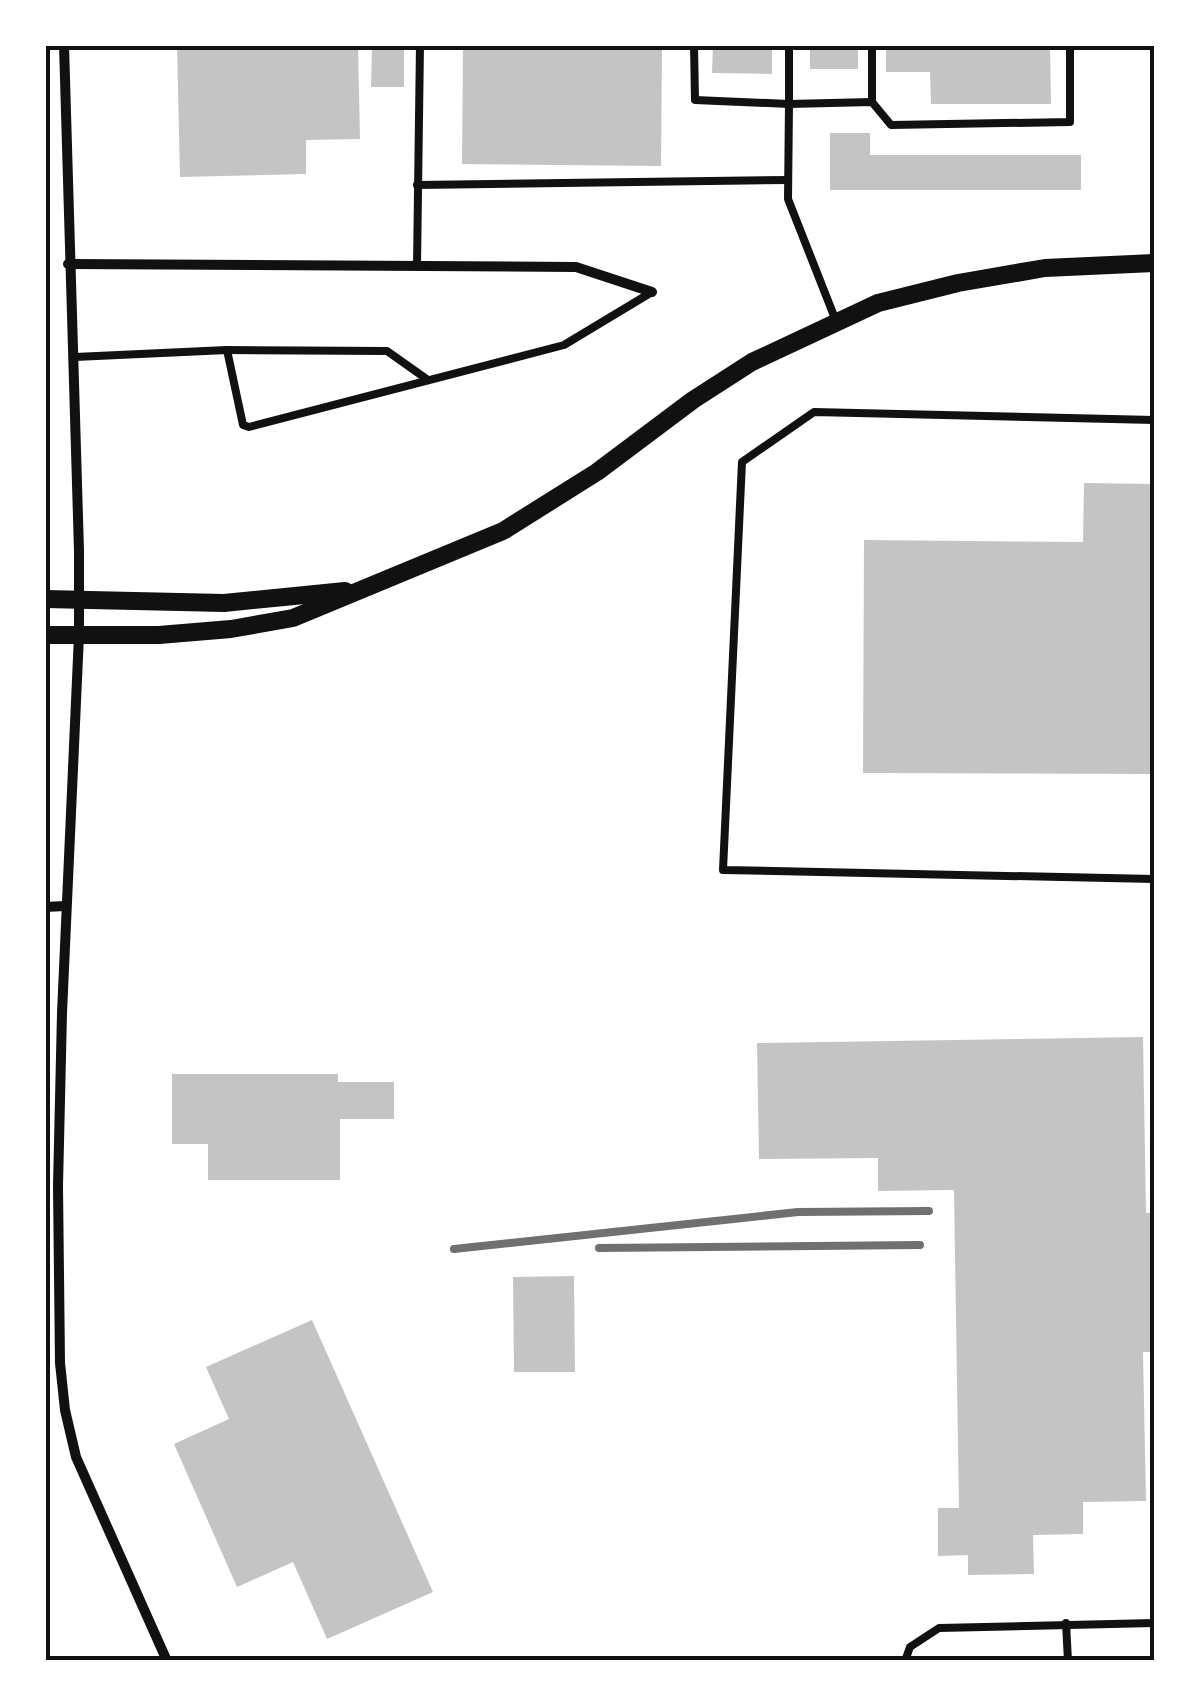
<svg xmlns="http://www.w3.org/2000/svg" width="1199" height="1706" font-family="Literata,serif">
  <style>
    .building { fill: #c4c4c4 }
    .lines { fill: none; stroke-linecap: round; stroke-linejoin: round }
    .service { stroke: #111; stroke-width: 8 }
    .minor { stroke: #111; stroke-width: 10 }
    .tertiary { stroke: #111; stroke-width: 18 }
    .rail { stroke: #707070; stroke-width: 8 }
    .neatline { fill: none; stroke: #111; stroke-width: 4 }
  </style>
  <rect width="100%" height="100%" fill="#fff"/>
  <!-- building -->
  <g class="building">
    <polygon points="177,45 358,45 360,139 306,140 306,174 180,177"/>
    <polygon points="372,45 404,45 404,87 371,87"/>
    <polygon points="463,45 662,45 661,166 462,164"/>
    <polygon points="713,45 772,45 772,74 712,73"/>
    <rect x="810" y="45" width="48" height="24"/>
    <polygon points="886,45 1050,45 1051,104 931,104 930,72 886,72"/>
    <polygon points="830,133 870,133 870,155 1081,155 1081,190 830,190"/>
    <polygon points="1084,483 1154,484 1154,774 863,773 864,540 1083,542"/>
    <polygon points="1143,1037 1146,1213 1154,1213 1154,1352 1143,1352 1146,1501 1083,1502 1083,1534 1033,1535 1034,1574 968,1575 968,1555 938,1556 938,1508 959,1508 954,1190 878,1191 878,1158 759,1159 757,1043"/>
    <polygon points="172,1074 338,1074 338,1082 394,1082 394,1119 340,1119 340,1180 208,1180 208,1144 172,1144"/>
    <polygon points="574,1276 575,1372 514,1372 513,1277"/>
    <polygon points="312,1320 433,1592 327,1639 293,1562 237,1587 174,1444 229,1419 206,1367"/>
  </g>
  <g class="lines">
    <!-- service -->
    <g class="service">
      <polyline points="694,45 695,100 789,104 789,45"/>
      <polyline points="872,45 872,102"/>
      <polyline points="417,185 788,180"/>
      <polyline points="417,266 420,45"/>
      <polyline points="836,321 788,199 789,104 872,102 891,125 1070,122 1070,45"/>
      <polyline points="227,350 387,351 428,380"/>
      <polyline points="75,357 227,350 243,425 249,427 564,345 652,292"/>
      <polyline points="1154,420 814,412 742,462 723,870 1154,879 1154,871"/>
      <polyline points="1066,1623 1068,1661"/>
      <polyline points="905,1661 910,1647 939,1628 1154,1623"/>
    </g>
    <!-- minor -->
    <g class="minor">
      <polyline points="64,45 79,551 79,635 62,1013 58,1186 60,1363 65,1410 76,1457 167,1661"/>
      <polyline points="68,264 576,267 652,292"/>
      <polyline points="45,907 65,906"/>
    </g>
    <!-- tertiary -->
    <g class="tertiary">
      <polyline points="45,599 224,603 345,591"/>
      <polyline points="45,635 159,635 231,629 293,618 503,531 597,472 693,400 752,362 878,303 958,283 1045,268 1154,263"/>
    </g>
    <!-- rail -->
    <g class="rail">
      <polyline points="599,1248 920,1245"/>
      <polyline points="454,1249 798,1212 929,1211"/>
    </g>
  </g>
  <!-- border -->
  <rect width="1199" height="1706" fill="none" stroke="#ffffff" stroke-width="95"/>
  <rect x="48" y="48" width="1104" height="1610" class="neatline"/>
</svg>
